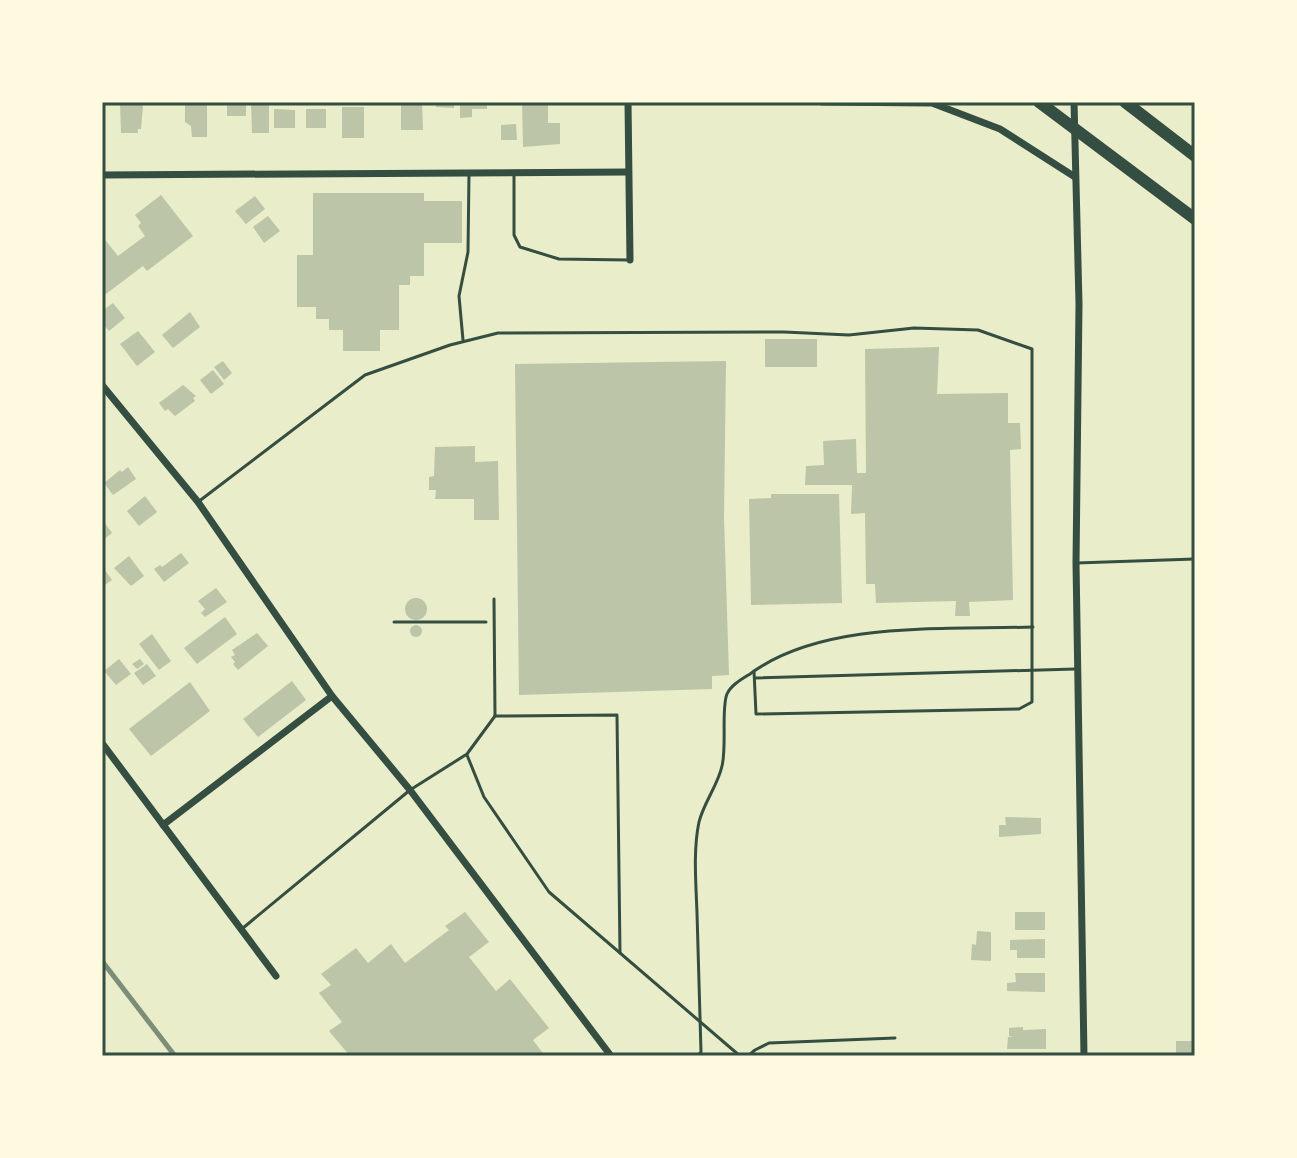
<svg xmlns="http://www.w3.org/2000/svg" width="1297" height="1158" font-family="Lato,sans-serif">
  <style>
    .building { fill: #bcc5a7 }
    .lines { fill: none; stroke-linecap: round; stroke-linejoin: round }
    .path { stroke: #344e41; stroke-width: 3 }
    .service { stroke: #344e41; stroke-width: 3 }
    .minor { stroke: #344e41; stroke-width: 7 }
    .motorway { stroke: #344e41; stroke-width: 12 }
    .rail { stroke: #7c8e77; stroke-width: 5 }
    .neatline { fill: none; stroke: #344e41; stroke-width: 3 }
  </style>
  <rect width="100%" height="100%" fill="#e9edc9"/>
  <!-- building -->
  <g class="building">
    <polygon points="185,102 207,102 207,137 192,137 191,126 185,122"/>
    <rect x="227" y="102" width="19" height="14"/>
    <polygon points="251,102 269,103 269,133 252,133"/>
    <polygon points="401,102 422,102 423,130 401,130"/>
    <polygon points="436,102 454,102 454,108 436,107"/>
    <polygon points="460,102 487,102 487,109 472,109 472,117 460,118"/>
    <polygon points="522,102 548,102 548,123 560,123 560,144 523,147"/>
    <polygon points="120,103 141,103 143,106 141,129 138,129 138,133 121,133"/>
    <rect x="342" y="107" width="22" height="31"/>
    <polygon points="274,109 295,110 295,128 274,128"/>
    <rect x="306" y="109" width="20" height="19"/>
    <polygon points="516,124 517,140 501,140 501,125"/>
    <polygon points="313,193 424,193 424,201 462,201 462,243 424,243 424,276 410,276 410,285 399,285 399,330 380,330 380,351 343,351 343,330 329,330 329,319 316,319 316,307 297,307 297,255 313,255"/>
    <polygon points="161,195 193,236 147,271 143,266 102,297 102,236 118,256 145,236 138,226 141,223 135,215"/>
    <polygon points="255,196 265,209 246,224 235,211"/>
    <polygon points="268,216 280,231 264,243 253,227"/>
    <polygon points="113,303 125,318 109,331 102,323 102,311"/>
    <polygon points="190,312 200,327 173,348 162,335"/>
    <polygon points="138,331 155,352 137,366 120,344"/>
    <rect x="765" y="339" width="52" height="28"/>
    <polygon points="939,347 937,394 1008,393 1008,423 1020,423 1021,449 1010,450 1013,600 969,602 970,616 955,616 956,601 876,603 875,584 866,584 865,513 851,514 852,485 805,485 806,466 824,465 823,441 856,439 857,473 866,473 865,349"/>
    <polygon points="223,361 232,373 224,380 214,367"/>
    <polygon points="726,361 724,517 729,675 712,676 712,689 519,695 515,364"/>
    <polygon points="213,370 224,384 211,394 200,380"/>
    <polygon points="183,385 196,396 193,398 195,401 175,416 168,409 165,411 159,403"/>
    <polygon points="475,446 475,462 498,461 499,520 474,520 474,499 435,499 436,490 429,490 429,477 434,476 435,447"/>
    <polygon points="128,467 136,479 113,495 104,483 120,470 122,472"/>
    <polygon points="771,494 839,494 842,603 751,605 749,499 771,498"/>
    <polygon points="145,496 157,512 139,526 127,511"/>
    <polygon points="102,519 112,533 102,541"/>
    <polygon points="181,553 189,563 164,582 154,569 160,565 162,567"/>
    <polygon points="129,556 144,576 131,586 114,568"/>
    <polygon points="102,566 112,580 102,587"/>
    <polygon points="216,588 227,602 205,617 201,613 205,609 198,601"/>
    <circle cx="416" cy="609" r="11"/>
    <polygon points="225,617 237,634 197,664 184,648"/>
    <circle cx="416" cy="631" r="6"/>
    <polygon points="257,633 268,646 238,670 233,664 235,662 231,657 235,655 232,650"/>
    <polygon points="152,634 171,661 159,670 139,644"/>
    <polygon points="119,659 131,674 116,685 104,671"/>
    <polygon points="140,659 144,664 137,669 132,664"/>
    <polygon points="147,664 156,676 143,685 134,673"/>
    <polygon points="292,681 306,700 258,737 243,719"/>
    <polygon points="190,682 210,711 151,756 129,729"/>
    <polygon points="1005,817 1041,818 1041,834 999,837 999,825 1006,825"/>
    <polygon points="465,912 489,942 469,957 496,991 510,979 549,1028 533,1040 545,1056 350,1056 329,1031 342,1022 319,993 331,985 321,974 356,948 368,963 391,944 405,963 449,930 445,926"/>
    <rect x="1015" y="912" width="30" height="18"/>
    <polygon points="977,931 991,932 991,961 971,960 972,944 976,945"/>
    <polygon points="1045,939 1045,958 1017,958 1017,950 1010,950 1010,940"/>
    <polygon points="1015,973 1045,973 1045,992 1007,991 1007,983 1016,982"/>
    <polygon points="1023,1027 1023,1030 1046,1029 1046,1049 1007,1049 1008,1037 1013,1037 1009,1036 1009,1028"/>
    <rect x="1176" y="1041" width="19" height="15"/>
  </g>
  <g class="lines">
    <!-- path -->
    <polyline class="path" points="394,622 486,622"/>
    <!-- service -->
    <g class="service">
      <polyline points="514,174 514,235 520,247 559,259 628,260"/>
      <polyline points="463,340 459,296 468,252 469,173"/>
      <polyline points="198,502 365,375 450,345 498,333 784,332 849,335 914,328 978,330 1032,349 1032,702 1019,709 756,714 754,671"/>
      <polyline points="1076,563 1195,559"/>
      <polyline points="494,599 495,716"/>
      <polyline points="755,678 1075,669"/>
      <polyline points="467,755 484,797 549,892 740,1056"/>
      <polyline points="243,928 410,790 467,754 495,716 617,715 620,953"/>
      <path d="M697 1056 701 1052C700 1006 698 959 697 913 696 884 693 850 699 822 704 802 718 785 722 766 727 746 721 708 727 694 731 685 742 679 750 674 823 620 945 630 1033 627"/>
      <polyline points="748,1056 755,1050 769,1043 895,1038"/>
    </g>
    <!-- minor -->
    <g class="minor">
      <polyline points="628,102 630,260"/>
      <polyline points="822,102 932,103 1000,129 1075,177"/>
      <polyline points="1074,102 1079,304 1076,563 1084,1056"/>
      <polyline points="102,175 628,172"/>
      <polyline points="102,385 198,502 332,696 410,790 611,1056"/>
      <polyline points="102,743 276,976"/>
      <polyline points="163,825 332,696"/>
    </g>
    <!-- motorway -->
    <g class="motorway">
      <polyline points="1039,102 1195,219"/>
      <polyline points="1125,102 1195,156"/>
    </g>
    <!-- rail -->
    <polyline class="rail" points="102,961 175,1056"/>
  </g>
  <!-- border -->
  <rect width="1297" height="1158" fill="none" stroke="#fefae0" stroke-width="208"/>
  <rect x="104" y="104" width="1089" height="950" class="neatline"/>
</svg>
